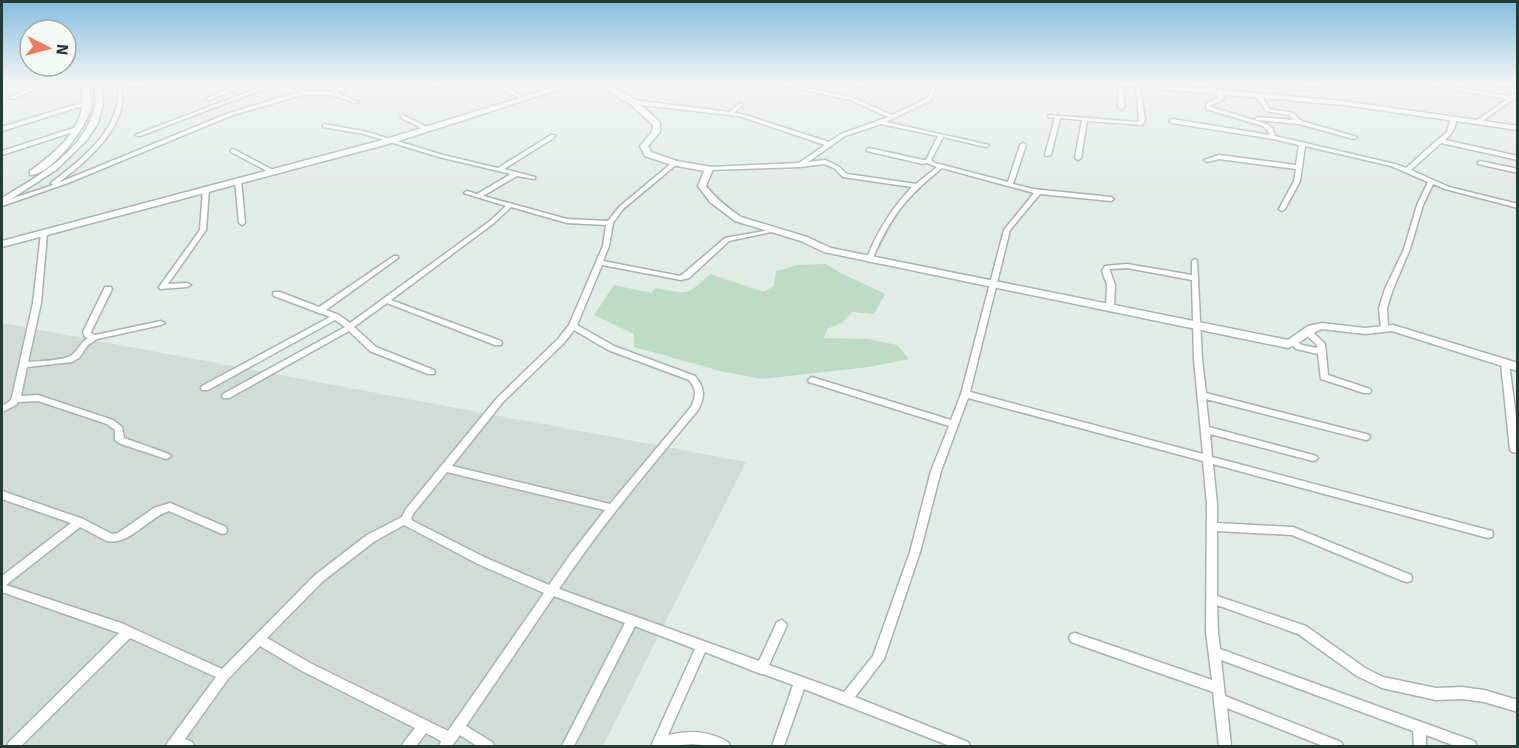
<svg xmlns="http://www.w3.org/2000/svg" width="1519" height="748" font-family="Signika,sans-serif">
  <style>
    .built { fill: #d1dcd6 }
    .green { fill: #bcdcc3 }
    .lines { fill: none; stroke-linecap: round; stroke-linejoin: round }
    .street-casing { stroke: #a5b4ae; stroke-width: 3 }
    .secondary-casing { stroke: #a1b7af; stroke-width: 3 }
    .street { fill: #fff; fill-rule: evenodd }
    .secondary { fill: #fff; fill-rule: evenodd }
  </style>
  <rect width="100%" height="100%" fill="#e2ece7"/>
  <!-- built -->
  <polygon class="built" points="2,323 746,462 603,746 2,746"/>
  <!-- green -->
  <path class="green" d="M826 264 843 274 885 294 874 314 852 312 843 322 827 329 824 338 868 339 897 345 909 359 869 367 762 379 720 371 634 347V334L594 315 614 285 651 293 655 288C687 293 685 298 710 274L764 292 774 286 776 271 797 265Z"/>
  <g class="lines">
    <defs>
      <g id="street">
        <polygon points="42,83 48,83 13,99 8,98"/>
        <path d="M116 83H137L145 85 143 86 121 85C131 125 87 161 58 183L229 113 302 91H332L352 83H358L337 93 359 102 354 103 332 95H302L233 115 68 183 2 206V202L53 185 51 183 52 182C81 160 127 125 116 83Z"/>
        <polygon points="272,83 279,83 140,136 135,135"/>
        <polygon points="420,83 430,83 441,86 439,87"/>
        <polygon points="492,83 498,83 527,99 522,100"/>
        <path d="M774 83H783L854 98 892 115 926 99 931 92 930 83H934L935 92 930 101 886 122 989 145 986 147 943 137 931 160 935 163 1008 182 1020 145 1023 143 1026 145 1013 184 1033 189 1111 197 1114 199 1111 201 1040 194 1010 230 970 392 1203 454 1194 359 1192 280 1127 268 1110 269V271L1115 285 1114 309 1110 311 1106 309 1107 285 1102 271 1105 266 1127 264 1192 275V261L1195 259 1197 260 1202 359 1206 393 1366 434 1369 435 1370 437 1369 439 1366 440 1206 399 1209 427 1313 455 1316 456 1318 458 1316 460 1313 461 1210 434 1212 457 1488 530 1492 531 1493 534 1492 537 1488 538 1213 464 1217 504V523L1293 527 1411 575 1412 578 1411 581 1407 582 1403 581 1292 535 1217 531V596L1306 626 1365 668 1383 677 1436 688 1462 687 1484 690 1518 700V712L1484 702 1462 699 1436 700 1382 688 1357 676 1298 634 1217 605 1218 632 1220 649 1471 740 1475 742 1477 746H1455L1426 735V746H1414L1413 731 1221 660 1225 696 1341 742 1343 746H1323L1227 708 1231 746H1219L1213 692 1071 642 1069 638 1071 634 1075 633 1212 680 1206 632 1207 504 1203 461 968 398 941 471 920 552 884 659 855 697 968 742 970 746H950L804 689 784 746H772L793 685 763 674H761L705 652 668 735C691 730 708 731 728 742L730 746H712L692 744 671 746H651L695 649 635 626 574 746H562L625 623 554 596 466 726 492 742 494 746H477L460 735 452 746H439L441 741 426 733 416 746H402L404 742 415 728 302 671 260 646 228 679 185 739 192 742 194 746H166L168 742 216 677 130 638 21 746H7L9 742 119 633 2 592V576L71 523 2 499V491L83 519 112 534 118 533 154 508 170 503 226 527 227 530 226 533 222 534 169 511C149 517 129 546 107 541L80 527 6 585 121 623 222 669 315 575 367 535 402 517 406 509 497 398 558 339 569 325 603 246 606 225 567 223 511 207 494 223 391 300 501 341 502 343 501 345H495L387 303 354 327 376 347 434 370 435 372 434 374H428L370 351 349 331 229 398H223L222 396 223 394 345 327 335 320 208 390H202L201 388 202 386 330 317 274 296 273 294 274 292H280L319 307 394 256H398V258L326 310 339 315 350 323 490 221 506 206 464 193 467 191 477 194 511 174 439 157 364 134 323 127V125L325 124 367 132 443 155 498 168 551 135H555V137L504 169 535 177V179L517 176 483 196 567 219 608 221 619 207 673 162H677V164L623 209 613 223 609 246 603 261 680 276 683 274 725 238 776 229V231L729 241 689 278 681 280 602 265 577 325 614 346 695 376C705 388 705 397 698 410 650 468 601 526 559 589L759 661 777 622 781 620 785 622 787 625 769 665 844 692 873 656 910 552 931 471 949 426 809 382 808 380 812 377 815 378 951 420 961 394 1004 230 1034 193 942 168C905 198 891 216 872 260L869 262 866 260C877 232 891 209 912 187L843 177 834 168 824 164 800 167 707 170V168L709 167 799 163 825 145 739 116 633 104 630 102 633 100 729 112 740 103 743 105 734 113 742 114 829 142 841 134 888 117 850 100ZM881 124 938 136 926 160H923L869 148 867 149V151L923 164 927 163 937 167 916 184 847 174 838 166 825 160 808 162 845 136ZM574 330 608 350 689 380C697 389 696 396 691 407L610 504 452 466 503 402 564 343ZM447 472 605 510 570 555 549 585 486 558 413 521 411 519 413 514ZM404 525 478 564 544 593 448 731 310 663 267 638 323 581 375 541Z"/>
        <polygon points="858,83 863,83 860,87 856,87 856,86"/>
        <polygon points="979,83 984,83 978,91 974,91 974,90"/>
        <polygon points="1119,83 1123,83 1124,107 1121,109 1118,107"/>
        <polygon points="1419,83 1430,83 1510,96 1518,92 1518,96 1478,124 1476,123 1476,121 1507,99"/>
        <polygon points="1482,83 1518,85 1518,88 1484,84"/>
        <polygon points="240,84 244,85 210,100 205,99"/>
        <polygon points="1136,84 1140,85 1145,120 1142,125 1087,121 1081,158 1078,160 1075,158 1082,120 1060,118 1051,155 1046,156 1045,155 1055,118 1048,117 1048,115 1138,122 1139,120"/>
        <polygon points="1261,85 1316,88 1318,89 1316,90 1263,87 1261,87"/>
        <path d="M1220 91 1223 93 1224 99 1211 105V107L1267 124 1273 129 1275 136 1395 164 1406 168 1427 149 1447 132 1451 118 1456 117C1457 126 1452 134 1445 140L1518 156V160L1441 143 1411 170 1449 187 1518 204V208L1445 189 1433 184 1423 205 1410 249 1393 289 1387 308 1388 327 1387 329H1381L1379 308 1385 289 1404 249 1417 205 1428 182 1391 166 1305 146 1300 181 1285 209 1282 211 1280 210 1279 209 1294 181 1296 169 1219 159 1207 162 1204 160 1219 155 1296 165 1299 145 1273 139 1172 123 1169 121 1172 119 1270 135 1268 131 1263 126 1206 109 1207 103 1218 98 1217 93Z"/>
        <polygon points="1258,93 1260,94 1270,109 1293,113 1301,121 1357,137 1354,139 1299,124 1256,120 1255,119 1258,117 1294,120 1289,115 1266,111 1255,95"/>
        <polygon points="87,101 89,102 89,104 2,131 2,127"/>
        <polygon points="403,115 429,128 430,129 425,130 401,118 401,116"/>
        <polygon points="77,127 80,129 79,130 2,155 2,151"/>
        <polygon points="233,149 275,171 276,172 271,173 231,152 231,150"/>
        <polygon points="1480,161 1518,169 1518,173 1478,164 1478,162"/>
        <polygon points="238,178 241,180 245,223 242,225 239,223 235,180"/>
        <polygon points="206,187 209,189 206,230 168,284 187,283 191,285 187,287 160,289 159,287 200,230 203,189"/>
        <path d="M44 232 47 234 41 303 28 362C38 361 64 361 72 355 78 350 81 342 88 338L85 337 83 332 105 287H111L112 289 91 332V333L95 335 161 321 165 323 161 325 97 339 88 345 79 358 72 362 27 367 21 396 38 395 113 420 122 427 124 438 169 454 171 456 169 458 166 459 121 444 115 440V430L107 424 38 401 18 402 16 405 2 412V406L10 401 12 397 33 303 41 234Z"/>
        <polygon points="1304,329 1310,329 1325,344 1328,375 1370,389 1371,391 1370,393 1364,393 1321,379 1318,354 1296,349 1291,343 1295,341 1302,345 1317,348 1317,345 1304,333 1303,331"/>
        <polygon points="1505,360 1509,363 1518,433 1518,453 1512,452 1510,450 1501,363"/>
      </g>
      <g id="secondary">
        <path d="M80 83H88C90 93 93 101 90 111 85 129 50 176 30 175V171C59 150 92 123 80 83Z"/>
        <path d="M94 83H102L103 104 98 123 86 141 56 170 2 205V198C38 176 85 151 95 106 96 99 95 91 94 83Z"/>
        <polygon points="568,83 579,83 392,143 2,247 2,241 386,139"/>
        <path d="M593 83C619 83 642 106 660 122V132L648 146 651 152 677 161 712 167 713 169 706 186C716 199 728 208 741 217L807 237 831 248 1288 340 1308 326 1322 323 1365 328 1393 325 1518 363V371L1392 331 1365 334 1322 329C1309 333 1301 344 1288 348L824 252 801 241 735 221 710 202 698 186 704 171 672 165 645 156 640 146 652 132 653 125 630 104Z"/>
        <polygon points="1111,83 1140,83 1344,101 1518,126 1518,130 1344,105 1115,85"/>
      </g>
    </defs>
    <!-- street casing -->
    <use href="#street" class="street-casing"/>
    <!-- secondary casing -->
    <use href="#secondary" class="secondary-casing"/>
    <!-- street -->
    <use href="#street" class="street"/>
    <!-- secondary -->
    <use href="#secondary" class="secondary"/>
  </g>
  <!-- sky -->
  <linearGradient id="sky" x2="0" y2="1"><stop stop-color="#83bcde"/><stop offset="0.44" stop-color="#f2f6f4"/><stop offset="1" stop-color="#f2f6f4" stop-opacity="0"/></linearGradient>
  <rect width="1519" height="188" fill="url(#sky)"/>
  <!-- border -->
  <rect width="1519" height="748" fill="none" stroke="#233c34" stroke-width="6"/>
  <!-- north arrow -->
  <g transform="translate(48 48) rotate(96)"><circle r="28" fill="#f3f9f5" stroke="#a0ada8" stroke-width="1.5"/>
  <path d="M0-4.5L10 22L0 15L-10 22Z" fill="#ed7c60"/>
  <text y="-9" font-size="16" font-weight="bold" text-anchor="middle" fill="#233c34">N</text>
  </g>
</svg>
